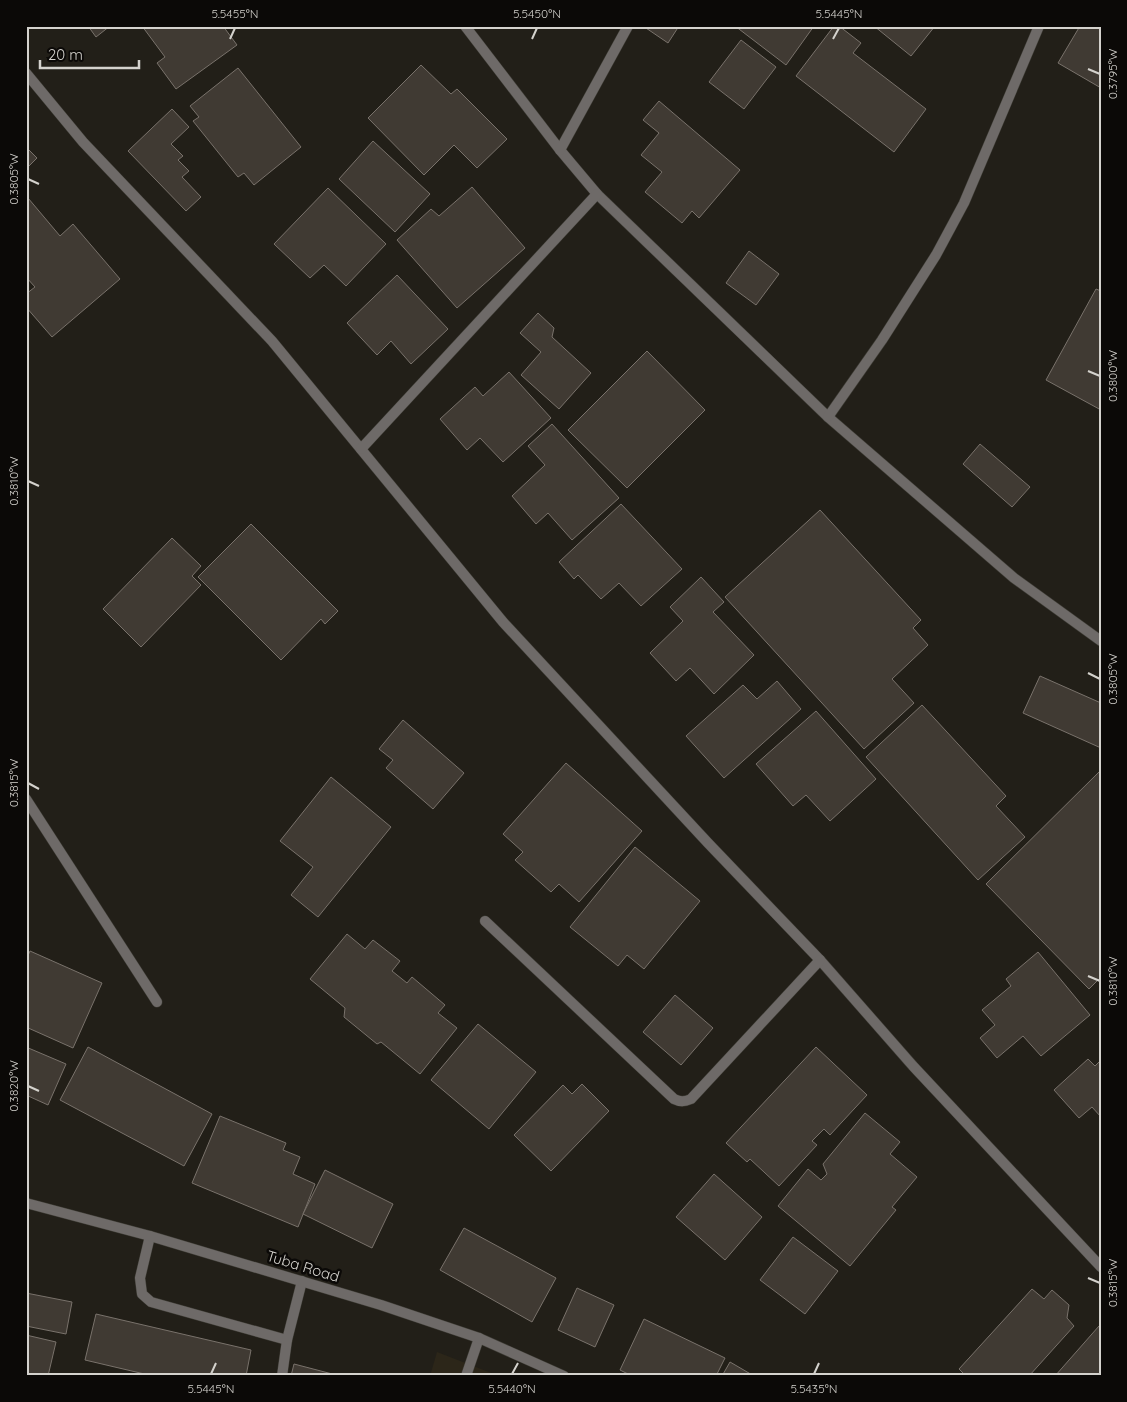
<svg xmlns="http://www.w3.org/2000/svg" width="1127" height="1402" font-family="Quicksand,sans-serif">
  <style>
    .built { fill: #2c2619 }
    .building { fill: #403a33; stroke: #79726b }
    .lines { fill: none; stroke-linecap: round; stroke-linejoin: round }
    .service-casing { stroke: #3e3c35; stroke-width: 11 }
    .minor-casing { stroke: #3e3c35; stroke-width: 11 }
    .tertiary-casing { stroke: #3e3c35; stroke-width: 11 }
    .service { stroke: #6e6a68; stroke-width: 10 }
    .minor { stroke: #6e6a68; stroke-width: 10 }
    .tertiary { stroke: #6e6a68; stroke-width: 10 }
    .ticks { fill: none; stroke: #d4d2cd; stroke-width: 2 }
    .labels { text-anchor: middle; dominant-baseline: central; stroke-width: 5; stroke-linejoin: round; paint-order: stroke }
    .street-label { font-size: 15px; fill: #d4d2cd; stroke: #0b0907 }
    .neatline { fill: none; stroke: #d4d2cd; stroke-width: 2 }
    .ticks-label { font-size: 12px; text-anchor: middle; fill: #d4d2cd }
  </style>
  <rect width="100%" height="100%" fill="#221f18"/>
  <!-- built -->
  <polygon class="built" points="437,1352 499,1376 430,1376"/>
  <!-- building -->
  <g class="building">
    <polygon points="88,26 110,26 96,37"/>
    <polygon points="142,26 223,26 237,45 176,89 157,63 165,57"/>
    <polygon points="643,26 679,26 668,43"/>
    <polygon points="735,26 814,26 786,65"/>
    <polygon points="834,26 839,26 861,43 853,53 926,109 894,152 796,76"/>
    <polygon points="874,26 935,26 911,56"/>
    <polygon points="1080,26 1101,26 1101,88 1058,63"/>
    <polygon points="741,40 776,67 744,109 709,82"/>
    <polygon points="421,65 451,94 457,89 507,139 477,168 454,145 424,175 368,118"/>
    <polygon points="238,68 301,147 254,185 244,173 238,177 193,121 199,117 190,106"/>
    <polygon points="659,101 740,170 699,218 692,211 682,223 645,192 662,172 641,155 659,133 643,120"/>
    <polygon points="172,109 189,127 171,144 183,156 178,160 189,171 182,177 201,197 186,211 128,151"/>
    <polygon points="373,141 430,194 395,232 339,179"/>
    <polygon points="26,147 37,158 26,169"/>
    <polygon points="472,187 525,248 457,308 397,240 431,209 439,216"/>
    <polygon points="328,188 386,244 346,286 324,265 310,278 274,244"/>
    <polygon points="28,198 60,236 73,224 120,279 52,337 26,307 26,294 35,287 26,277 26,199"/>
    <polygon points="749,251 779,274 756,305 726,283"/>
    <polygon points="397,275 448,329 411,364 391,341 377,355 347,323"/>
    <polygon points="1096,289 1101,291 1101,410 1046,380"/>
    <polygon points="538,313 554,328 552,337 591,373 559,409 521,375 541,352 520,333"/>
    <polygon points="647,351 705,410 627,488 568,430"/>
    <polygon points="509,372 551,418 503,462 480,438 467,450 440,419 475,387 483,396"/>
    <polygon points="552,424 619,498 572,540 548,513 536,524 512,496 545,465 528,446"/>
    <polygon points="980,444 1030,487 1012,507 963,464"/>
    <polygon points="621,504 682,569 641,606 619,583 601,599 578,575 574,579 559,562"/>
    <polygon points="820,510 921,620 913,628 928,645 892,679 914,703 864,749 725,597"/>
    <polygon points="251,524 338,611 325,624 321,619 281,660 198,577"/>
    <polygon points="172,538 201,566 192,576 201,585 141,647 103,609"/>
    <polygon points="701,577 724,602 713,612 754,655 714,694 690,668 676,681 650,653 683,621 670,607"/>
    <polygon points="1040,676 1101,703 1101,748 1023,713"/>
    <polygon points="777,681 801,709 724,778 686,736 743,685 757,699"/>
    <polygon points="922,705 1006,796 996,806 1025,837 978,880 866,757"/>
    <polygon points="816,711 876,779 830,821 806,795 793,806 756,764"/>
    <polygon points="403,720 464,773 433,809 386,768 393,760 379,749"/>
    <polygon points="566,763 642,831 579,902 559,884 551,892 515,860 523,852 503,834"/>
    <polygon points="1101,770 1101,977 1089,989 986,884"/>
    <polygon points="331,777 391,827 318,917 291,895 313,867 280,841"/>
    <polygon points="635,847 700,901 644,969 627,955 618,966 570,927"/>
    <polygon points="347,934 365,949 373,940 400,961 392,971 407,983 412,977 445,1005 438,1013 457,1028 420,1074 381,1042 377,1044 344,1017 345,1008 310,979"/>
    <polygon points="30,951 102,983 73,1048 26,1027 26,960"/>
    <polygon points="1038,952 1090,1015 1041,1056 1023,1036 997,1058 980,1038 995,1025 982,1010 1011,986 1006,979"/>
    <polygon points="675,995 713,1028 681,1065 643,1032"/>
    <polygon points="478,1024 536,1072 489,1129 431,1080"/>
    <polygon points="26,1047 66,1064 48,1105 26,1095"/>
    <polygon points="88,1047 212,1114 184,1166 60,1100"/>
    <polygon points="816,1047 867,1095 830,1135 824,1129 812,1141 817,1145 779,1186 750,1159 747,1162 726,1143"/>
    <polygon points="1088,1059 1095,1066 1101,1060 1101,1117 1092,1107 1079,1118 1054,1090"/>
    <polygon points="582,1084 609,1111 551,1171 514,1135 563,1085 572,1094"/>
    <polygon points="865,1113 900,1142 890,1154 917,1177 892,1207 896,1210 850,1266 778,1206 808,1169 821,1180 827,1174 823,1164"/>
    <polygon points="220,1116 286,1143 283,1150 300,1157 293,1174 315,1184 298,1227 192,1183"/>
    <polygon points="325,1170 393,1204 372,1248 303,1214"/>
    <polygon points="714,1174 762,1217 725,1260 676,1217"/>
    <polygon points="464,1228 556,1278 532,1322 440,1270"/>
    <polygon points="793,1237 838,1271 805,1314 760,1280"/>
    <polygon points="577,1288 614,1305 595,1347 558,1330"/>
    <polygon points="1032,1289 1044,1299 1052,1290 1069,1305 1067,1318 1074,1326 1029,1376 966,1376 959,1369"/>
    <polygon points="26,1293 72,1302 66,1334 26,1326"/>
    <polygon points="96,1314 251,1350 246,1376 153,1376 85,1360"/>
    <polygon points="644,1319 725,1358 716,1376 632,1376 620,1370"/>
    <polygon points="1099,1326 1101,1327 1101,1376 1055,1376"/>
    <polygon points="26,1335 56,1342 48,1376 26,1376"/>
    <polygon points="730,1362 754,1376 722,1376"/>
    <polygon points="294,1364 340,1376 291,1376"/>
  </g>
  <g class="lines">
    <defs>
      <g id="service">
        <polyline points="150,1236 140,1278 142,1294 151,1302 287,1340"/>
        <polyline points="282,1376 287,1340 302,1281"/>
        <polyline points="466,1376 479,1338"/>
      </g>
      <g id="minor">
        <polyline points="465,26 560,150 597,194 828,417 1014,578 1101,641"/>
        <polyline points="26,73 83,142 272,341 503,622 708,843 820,960 913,1066 1101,1267"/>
        <polyline points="560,150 628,26"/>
        <polyline points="828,417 882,340 936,255 964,203 1039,26"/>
        <polyline points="361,449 597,194"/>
        <polyline points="26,799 157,1002"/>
        <path d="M485 921 674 1099C680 1102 684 1102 691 1099L820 960"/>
      </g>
      <polyline id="tertiary" points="26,1203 150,1236 381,1305 479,1338 564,1376"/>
    </defs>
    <!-- service casing -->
    <use href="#service" class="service-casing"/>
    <!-- minor casing -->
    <use href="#minor" class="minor-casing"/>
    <!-- tertiary casing -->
    <use href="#tertiary" class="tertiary-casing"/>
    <!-- service -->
    <use href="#service" class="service"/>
    <!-- minor -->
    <use href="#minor" class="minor"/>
    <!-- tertiary -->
    <use href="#tertiary" class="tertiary"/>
  </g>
  <!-- ticks -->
  <path class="ticks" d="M230 39 235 28M532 39 537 28M833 39 839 28M1088 69 1100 74M28 179 39 184M1088 371 1100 376M28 481 39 486M1088 673 1100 679M28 783 39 789M1088 976 1100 981M28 1086 39 1091M1088 1278 1100 1283M211 1374 216 1363M512 1374 518 1363M814 1374 819 1363"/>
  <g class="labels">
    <!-- street labels -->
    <g class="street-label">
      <text transform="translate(303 1266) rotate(17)">Tuba Road</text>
    </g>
  </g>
  <!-- border -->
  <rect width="1127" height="1402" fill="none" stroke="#0b0907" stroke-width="55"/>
  <!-- scale -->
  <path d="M40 60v8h99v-8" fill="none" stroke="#d4d2cd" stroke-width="2.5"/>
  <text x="48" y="60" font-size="15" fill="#d4d2cd" stroke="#0b0907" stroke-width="4" paint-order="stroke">20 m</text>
  <rect x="28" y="28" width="1072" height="1346" class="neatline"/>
  <g class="ticks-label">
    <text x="235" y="18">5.5455°N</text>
    <text x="537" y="18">5.5450°N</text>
    <text x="839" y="18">5.5445°N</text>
    <text transform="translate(1113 74) rotate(-90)" y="4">0.3795°W</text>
    <text transform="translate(14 179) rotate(-90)" y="4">0.3805°W</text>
    <text transform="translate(1113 376) rotate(-90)" y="4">0.3800°W</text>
    <text transform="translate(14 481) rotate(-90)" y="4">0.3810°W</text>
    <text transform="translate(1113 679) rotate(-90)" y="4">0.3805°W</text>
    <text transform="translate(14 783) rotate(-90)" y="4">0.3815°W</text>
    <text transform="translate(1113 981) rotate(-90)" y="4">0.3810°W</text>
    <text transform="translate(14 1086) rotate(-90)" y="4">0.3820°W</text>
    <text transform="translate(1113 1283) rotate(-90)" y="4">0.3815°W</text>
    <text x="211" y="1393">5.5445°N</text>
    <text x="512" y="1393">5.5440°N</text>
    <text x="814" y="1393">5.5435°N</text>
  </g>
</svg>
